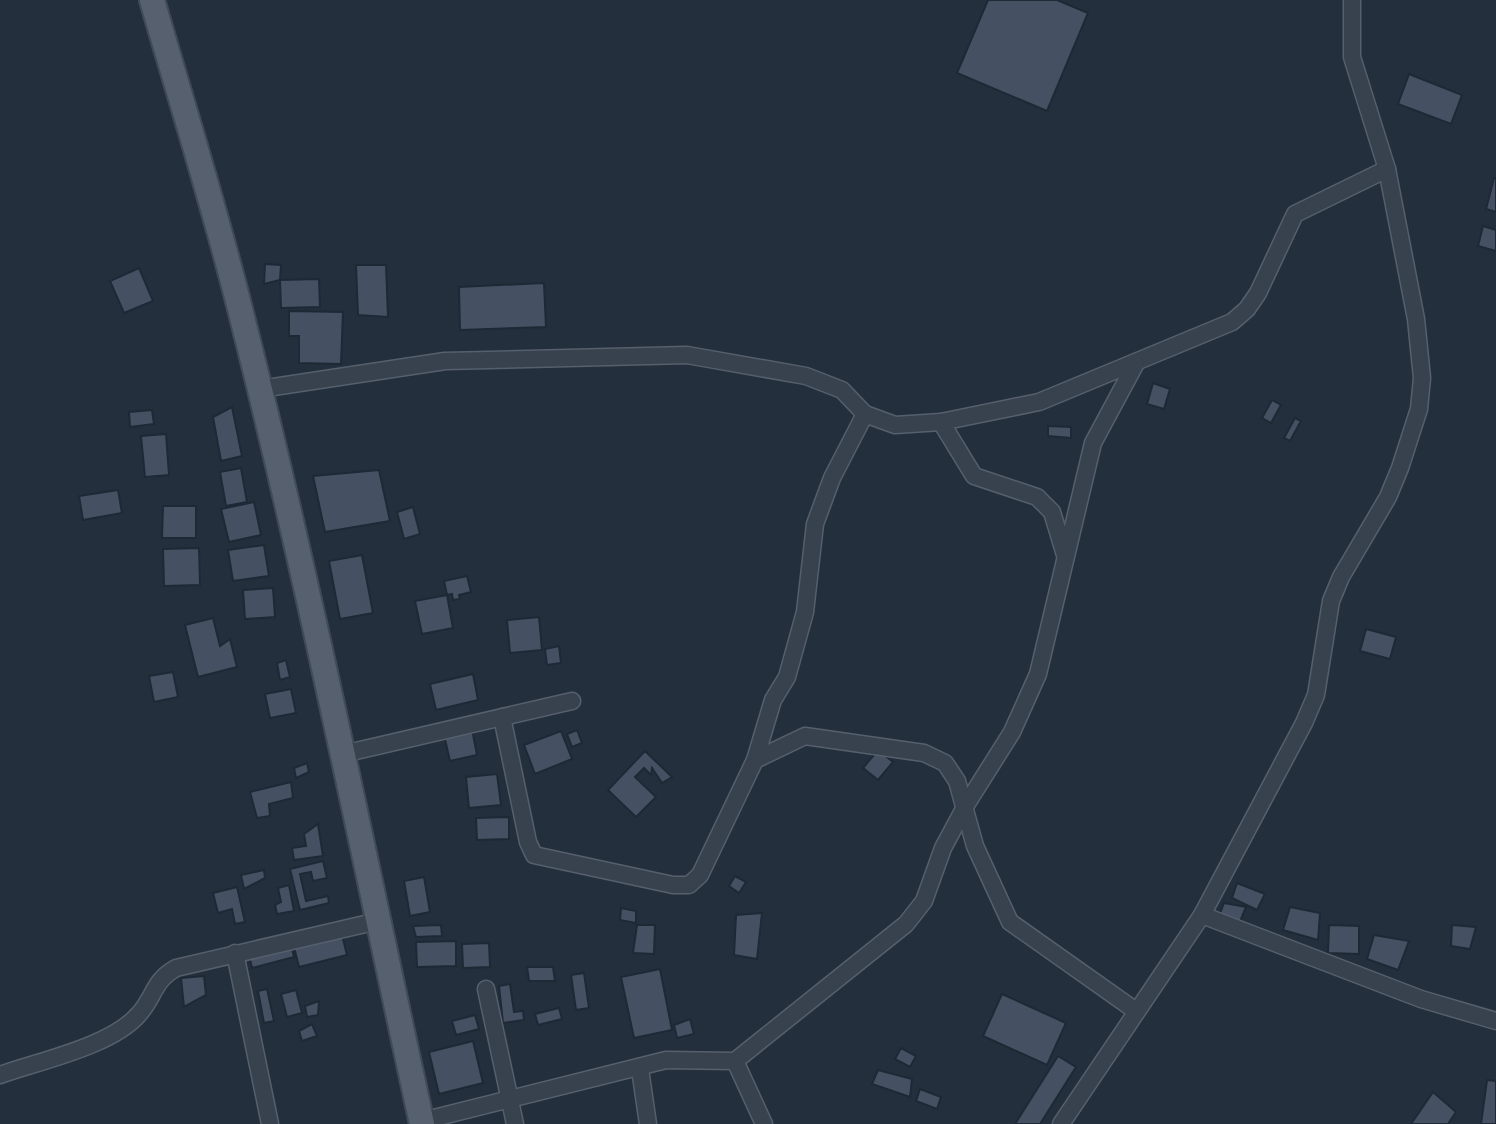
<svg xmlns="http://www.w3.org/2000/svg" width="1496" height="1124" font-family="'Work Sans',sans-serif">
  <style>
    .building { fill: #455162; stroke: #1f2835; stroke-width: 2 }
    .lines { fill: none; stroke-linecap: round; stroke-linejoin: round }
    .minor-casing { stroke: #565f6c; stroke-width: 19 }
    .primary-casing { stroke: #414a57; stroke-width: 28 }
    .minor { stroke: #38414e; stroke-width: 16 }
    .primary { stroke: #56606e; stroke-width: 24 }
  </style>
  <rect width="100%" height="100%" fill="#242f3e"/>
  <!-- building -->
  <g class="building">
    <polygon points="988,0 1057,0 1088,13 1047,111 957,73"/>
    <polygon points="1409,74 1462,95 1451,124 1398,104"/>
    <polygon points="1494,178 1496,178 1496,212 1486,209"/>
    <polygon points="1483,226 1496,230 1496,251 1478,246"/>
    <polygon points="265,264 281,265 280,280 264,284"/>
    <polygon points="356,265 386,265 388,317 358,315"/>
    <polygon points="139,268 153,301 124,313 110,281"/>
    <polygon points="319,279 320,307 281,308 280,280"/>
    <polygon points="544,283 546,327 460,330 459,287"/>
    <polygon points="289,311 343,312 341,364 299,363 299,336 289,336"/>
    <polygon points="1153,383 1170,389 1164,409 1147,404"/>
    <polygon points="1272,400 1281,405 1271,423 1262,418"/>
    <polygon points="232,407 242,456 221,461 213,417"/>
    <polygon points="152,410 154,424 130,427 129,412"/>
    <polygon points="1295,418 1301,421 1290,441 1284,438"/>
    <polygon points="1048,426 1071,427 1071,438 1048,436"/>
    <polygon points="166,434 169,475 145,477 141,436"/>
    <polygon points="241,468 247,502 226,506 220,472"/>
    <polygon points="379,470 390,521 325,532 313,476"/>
    <polygon points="118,490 122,513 83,520 79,496"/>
    <polygon points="254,502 261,535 229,542 221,509"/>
    <polygon points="163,506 196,506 196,538 162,538"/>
    <polygon points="413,507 420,534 404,539 397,512"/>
    <polygon points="264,545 269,576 233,581 228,550"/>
    <polygon points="199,548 200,585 164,586 163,549"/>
    <polygon points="362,555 373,613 340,619 329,561"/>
    <polygon points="467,576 471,592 459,595 460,599 453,600 452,594 447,595 444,581"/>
    <polygon points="273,588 275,617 245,619 243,590"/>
    <polygon points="447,595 453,628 422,634 415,601"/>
    <polygon points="539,617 542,650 510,653 507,620"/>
    <polygon points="213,618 220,646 230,639 237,667 198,677 185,625"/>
    <polygon points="1366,629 1396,637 1390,659 1360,651"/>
    <polygon points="559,646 561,663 547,665 545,649"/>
    <polygon points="286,660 290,677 280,680 277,663"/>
    <polygon points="173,672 178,697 154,702 149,676"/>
    <polygon points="473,674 478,700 436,710 430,684"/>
    <polygon points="291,689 296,713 270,718 265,694"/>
    <polygon points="472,729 477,755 450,761 444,735"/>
    <polygon points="577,730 582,743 572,747 567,734"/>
    <polygon points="561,731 572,759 535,774 524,745"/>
    <polygon points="878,750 893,762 878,780 863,768"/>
    <polygon points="645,751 672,777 662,783 652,768 651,775 644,768 635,777 656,797 636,817 608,790"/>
    <polygon points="307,763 309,772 296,778 294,768"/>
    <polygon points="497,774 501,805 469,808 466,777"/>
    <polygon points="291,782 293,798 269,804 270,816 257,818 250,792"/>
    <polygon points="509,817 509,839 477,840 476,818"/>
    <polygon points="318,824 323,856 294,860 292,848 306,846 304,834"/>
    <polygon points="323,861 327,878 313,881 311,872 300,874 306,901 328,896 329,903 300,910 290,869"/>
    <polygon points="264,870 265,878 244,889 241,875"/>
    <polygon points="735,876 746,882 739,893 729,886"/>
    <polygon points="424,877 430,912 410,916 404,881"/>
    <polygon points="1237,883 1265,894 1257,910 1232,898"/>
    <polygon points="289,885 294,911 277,914 275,905 281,902 278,888"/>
    <polygon points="237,887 245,922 235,924 232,909 218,913 213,893"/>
    <polygon points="1224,903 1246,907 1239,924 1219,916"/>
    <polygon points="1290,907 1320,913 1318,940 1283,930"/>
    <polygon points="621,908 636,911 636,923 620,920"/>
    <polygon points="762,913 757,959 734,955 736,915"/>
    <polygon points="441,925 442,936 416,937 413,926"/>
    <polygon points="637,925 655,925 654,954 633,953"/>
    <polygon points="1329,925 1359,926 1359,954 1328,953"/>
    <polygon points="1452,925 1476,927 1470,949 1451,946"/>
    <polygon points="342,935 347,955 299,967 294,947"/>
    <polygon points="1374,935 1409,941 1398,970 1367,959"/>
    <polygon points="456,941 456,966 417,967 416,942"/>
    <polygon points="489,943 490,967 463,968 462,944"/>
    <polygon points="291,944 294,957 252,968 249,955"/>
    <polygon points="527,967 553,967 555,981 529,981"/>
    <polygon points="660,969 672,1030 634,1038 621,977"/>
    <polygon points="584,973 589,1008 576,1010 571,975"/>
    <polygon points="204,976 206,995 184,1007 181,978"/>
    <polygon points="510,984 514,1012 523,1011 524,1020 503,1023 499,986"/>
    <polygon points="267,989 274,1021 264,1023 258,991"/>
    <polygon points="296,990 302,1013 287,1017 281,994"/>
    <polygon points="1002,994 1066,1023 1047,1065 983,1036"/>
    <polygon points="319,1001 318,1015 307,1017 305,1006"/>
    <polygon points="559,1008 562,1019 538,1025 535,1014"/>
    <polygon points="475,1015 479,1029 456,1035 452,1021"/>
    <polygon points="690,1019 694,1034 677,1038 674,1025"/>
    <polygon points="312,1024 317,1036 302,1041 299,1031"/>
    <polygon points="473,1041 483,1083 439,1094 429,1052"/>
    <polygon points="901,1048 916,1056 910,1067 895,1059"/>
    <polygon points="1058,1056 1076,1067 1040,1124 1015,1124"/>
    <polygon points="878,1070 912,1079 910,1097 872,1084"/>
    <polygon points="1487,1080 1496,1081 1496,1124 1481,1124"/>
    <polygon points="920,1089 941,1097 937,1109 916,1101"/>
    <polygon points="1433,1092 1456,1112 1448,1124 1411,1124"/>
  </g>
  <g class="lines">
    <defs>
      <g id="minor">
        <polyline points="260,389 445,361 687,355 806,376 842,390 865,414 895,425 941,422 1039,402 1232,322 1247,309 1258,293 1295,214 1387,169"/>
        <polyline points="941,422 974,476 1037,497 1052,512 1065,555"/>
        <polyline points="502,717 528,842 534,855 673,885 689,885 700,875 755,760 773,700 787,677 805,612 815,524 832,478 865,414"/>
        <polyline points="343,754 572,701"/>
        <polyline points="755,760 805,736 924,753 945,763 957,781 975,846 1010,922 1136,1011"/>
        <polyline points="1202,915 1421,999 1496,1021"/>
        <polyline points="235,953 270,1124"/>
        <polyline points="486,989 515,1124"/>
        <polyline points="735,1061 906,924 924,901 943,848 966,805 1012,732 1038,674 1093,443 1136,363"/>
        <polyline points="640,1069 648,1124"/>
        <path d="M0 1075C39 1061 112 1046 139 1014 155 996 153 981 176 968L378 921"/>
        <polyline points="422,1121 666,1060 735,1061 764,1124"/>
        <polyline points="1061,1124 1202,915 1304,723 1316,695 1331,601 1341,577 1388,497 1400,468 1419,409 1422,378 1416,319 1387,169 1352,57 1352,0"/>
      </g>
      <path id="primary" d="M152 0C182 104 215 208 241 313 309 582 363 853 422 1124"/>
    </defs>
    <!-- minor casing -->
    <use href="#minor" class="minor-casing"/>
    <!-- primary casing -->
    <use href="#primary" class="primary-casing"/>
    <!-- minor -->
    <use href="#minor" class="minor"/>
    <!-- primary -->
    <use href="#primary" class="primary"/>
  </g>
</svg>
